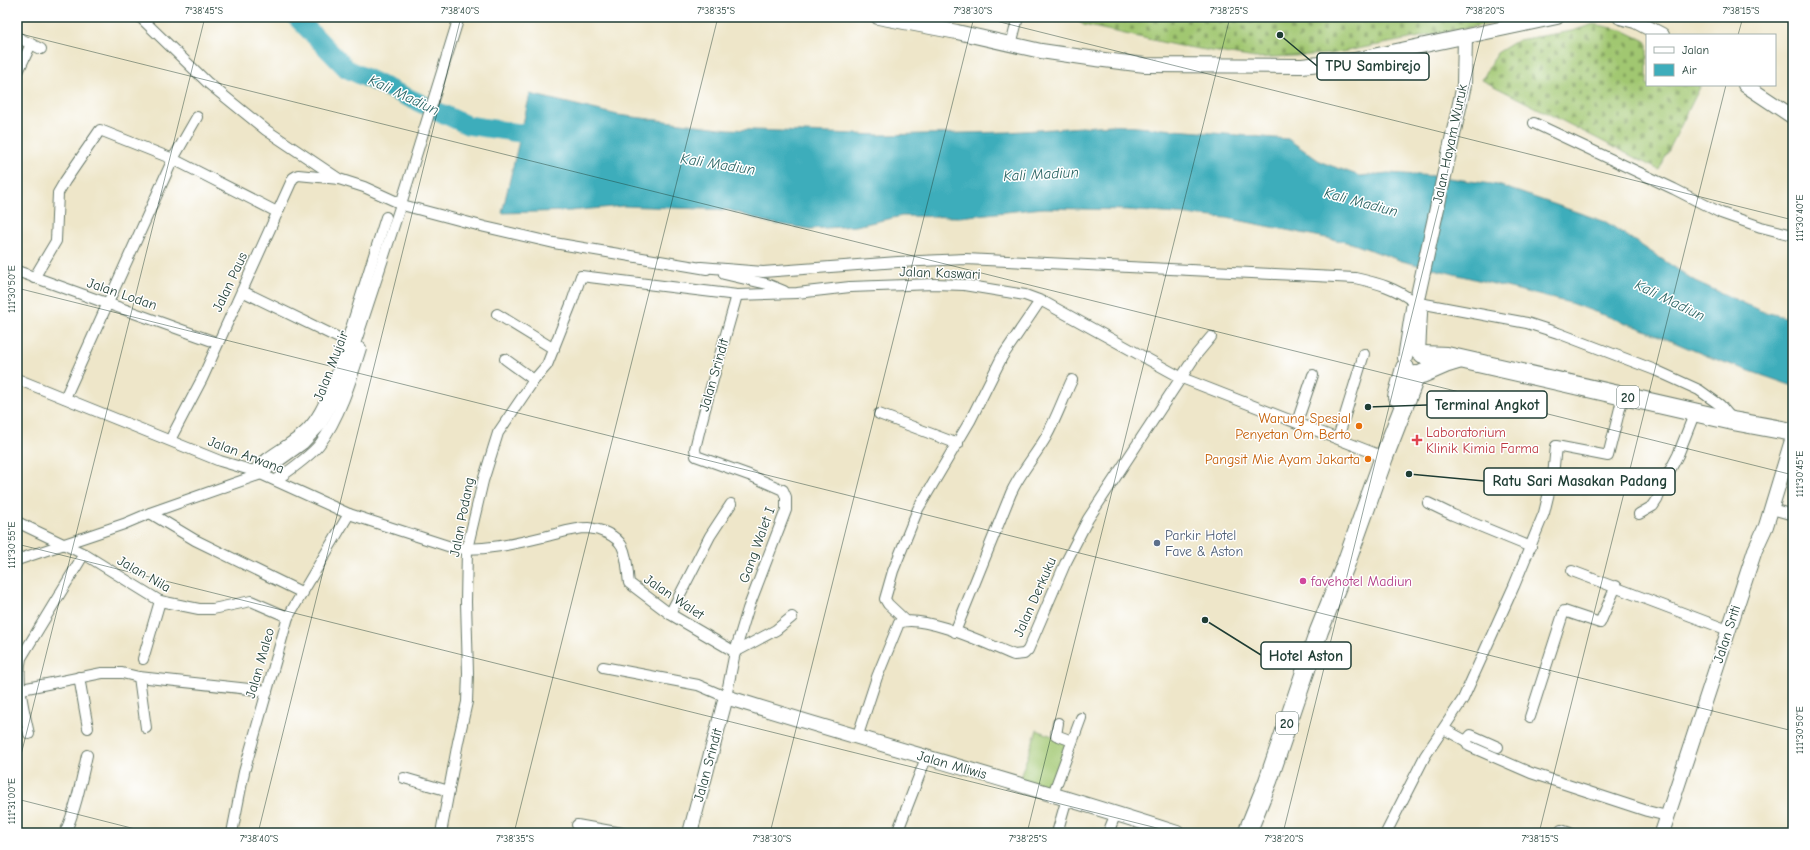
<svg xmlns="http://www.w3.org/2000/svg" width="1810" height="850" font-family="'Comic Neue',sans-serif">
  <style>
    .grass { fill: #a1c771; stroke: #608252 }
    .cemetery { fill: url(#cemetery-stones); stroke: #608252 }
    .water { fill: #3eadbb; stroke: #2e7578 }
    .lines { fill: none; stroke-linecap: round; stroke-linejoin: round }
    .river { stroke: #3eadbb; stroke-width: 19 }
    .street-casing { stroke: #677868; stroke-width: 12 }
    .secondary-casing { stroke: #677868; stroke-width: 16 }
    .highway-casing { stroke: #677868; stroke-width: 20 }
    .street { stroke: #fff; stroke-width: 10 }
    .secondary { stroke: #fff; stroke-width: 14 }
    .highway { stroke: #fff; stroke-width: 18 }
    .ticks { fill: none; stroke: #1f3d34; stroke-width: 1; stroke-opacity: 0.45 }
    .food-dot { fill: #e8710a; stroke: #fff; stroke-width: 1.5 }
    .health-dot { fill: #e0444e; stroke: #fff; stroke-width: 1.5 }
    .service-dot { fill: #5c6f8a; stroke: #fff; stroke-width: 1.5 }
    .hotel-dot { fill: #d1479c; stroke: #fff; stroke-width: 1.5 }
    .labels { text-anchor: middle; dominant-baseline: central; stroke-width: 3; stroke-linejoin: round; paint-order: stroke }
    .shield { fill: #fff; stroke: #627771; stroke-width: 1 }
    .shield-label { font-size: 13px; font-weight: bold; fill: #1f3d34 }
    .street-label { font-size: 14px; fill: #1f3d34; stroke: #fff }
    .food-label { font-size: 14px; fill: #c56008; stroke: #fff; text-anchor: end }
    .health-label { font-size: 14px; fill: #be3a42; stroke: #fff; text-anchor: start }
    .service-label { font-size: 14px; fill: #4e5e75; stroke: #fff; text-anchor: start }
    .hotel-label { font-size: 14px; fill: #b23c85; stroke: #fff; text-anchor: start }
    .water-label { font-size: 15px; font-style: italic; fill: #2a6463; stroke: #fff }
    .leader { fill: none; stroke: #1f3d34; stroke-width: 1.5 }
    .callout-dot { fill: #1f3d34; stroke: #fff; stroke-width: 1.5 }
    .callout { fill: #fff; stroke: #1f3d34; stroke-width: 1.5 }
    .callout-label { font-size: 15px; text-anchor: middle; font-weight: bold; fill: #1f3d34 }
    .neatline { fill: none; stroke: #1f3d34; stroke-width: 1.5 }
    .ticks-label { font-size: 10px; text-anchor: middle; fill: #1f3d34 }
  </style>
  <defs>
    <pattern id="cemetery-stones" width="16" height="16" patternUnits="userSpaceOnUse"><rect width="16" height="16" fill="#a1c771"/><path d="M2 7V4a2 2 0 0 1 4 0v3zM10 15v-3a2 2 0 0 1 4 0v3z" fill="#83a35e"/></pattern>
  </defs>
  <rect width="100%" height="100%" fill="#fff"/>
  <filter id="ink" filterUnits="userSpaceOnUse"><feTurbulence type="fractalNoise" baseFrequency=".025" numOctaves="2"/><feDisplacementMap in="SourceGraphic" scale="8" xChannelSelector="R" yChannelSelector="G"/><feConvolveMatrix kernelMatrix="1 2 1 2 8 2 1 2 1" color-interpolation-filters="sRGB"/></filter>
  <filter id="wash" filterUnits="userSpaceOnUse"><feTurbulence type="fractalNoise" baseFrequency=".012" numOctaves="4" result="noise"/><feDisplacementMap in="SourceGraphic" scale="16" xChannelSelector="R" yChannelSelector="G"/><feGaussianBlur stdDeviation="0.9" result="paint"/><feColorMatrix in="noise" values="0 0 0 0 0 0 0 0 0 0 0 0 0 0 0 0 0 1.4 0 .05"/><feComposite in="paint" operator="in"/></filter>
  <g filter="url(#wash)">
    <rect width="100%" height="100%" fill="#eee6c9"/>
    <!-- grass -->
    <polygon class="grass" points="1037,730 1070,743 1052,793 1018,783"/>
    <!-- cemetery -->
    <g class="cemetery">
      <polygon points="1071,17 1519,17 1519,18 1331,54 1255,58 1175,45 1084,25"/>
      <polygon points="1594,24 1622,30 1647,42 1647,85 1701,85 1659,170 1482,80 1497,53 1518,40 1572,31"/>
    </g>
    <!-- water -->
    <polygon class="water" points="530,94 618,115 728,129 880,135 1008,132 1112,125 1288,139 1321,162 1360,176 1388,173 1435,176 1498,185 1606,222 1695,281 1761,311 1793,319 1793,386 1712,358 1640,328 1570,303 1402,261 1351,243 1227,218 1126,210 1043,208 959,217 902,216 856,226 810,229 770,223 729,210 623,206 570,211 502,213"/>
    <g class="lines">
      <!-- river -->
      <polyline class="river" points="296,17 347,69 467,125 546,137"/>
    </g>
  </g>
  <g filter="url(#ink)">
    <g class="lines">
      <defs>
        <g id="street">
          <polyline points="140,17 208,83 266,130 339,179 364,187 406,206 485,227 554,243 707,269"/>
          <polyline points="17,37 41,49"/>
          <polyline points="1011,45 1018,17"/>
          <polyline points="17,74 31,44"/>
          <polyline points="1534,123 1674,189 1721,213 1761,227 1793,235"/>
          <path d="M701 267 763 272 898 262 965 259 1355 278C1378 283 1396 288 1414 302L1527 323 1558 333 1655 370 1699 390 1720 405 1732 419"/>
          <polyline points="17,271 218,343"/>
          <polyline points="724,274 767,284 784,291"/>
          <polyline points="34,278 56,241 58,193 65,181 100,130 173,159 197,117"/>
          <polyline points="242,291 347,342"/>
          <polyline points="497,314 554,349"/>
          <polyline points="505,359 534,380"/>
          <path d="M17 379 220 461 254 471 349 514 454 548C484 551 514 544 543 537 557 534 573 528 588 528 600 529 616 535 622 546 628 558 627 570 629 583L670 614 735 652"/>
          <polyline points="65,398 173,159 277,212"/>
          <polyline points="879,414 958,444"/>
          <polyline points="1297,422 1313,375"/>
          <polyline points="1338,438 1364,354"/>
          <polyline points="170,440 202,379 293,178 298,175 339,179"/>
          <path d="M254 471C267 454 290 446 306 430 319 417 326 399 334 382L386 217"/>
          <path d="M276 480C289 471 309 457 319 445 339 420 352 378 361 348"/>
          <polyline points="1428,503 1453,515 1531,547"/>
          <polyline points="1772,509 1793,515"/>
          <polyline points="150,513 195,540 303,593"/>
          <polyline points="1639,514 1653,506 1657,500 1666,478 1678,455 1695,412"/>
          <polyline points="17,522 84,554 160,601 199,609 213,609 251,601 288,617"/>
          <polyline points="17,560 124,524 150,513 261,474 303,444 321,425 342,384 401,204 459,17"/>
          <polyline points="1572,571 1728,630"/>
          <polyline points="670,614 710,536 731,504"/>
          <polyline points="905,620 888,604 885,599 893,571 918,509 970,421 1002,357 1040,301"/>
          <path d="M955 632 1011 493C1020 473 1035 456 1046 437 1056 419 1063 399 1072 380"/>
          <polyline points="735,652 776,630 792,617"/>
          <polyline points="143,659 160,601"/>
          <path d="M603 667 698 685 726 697 735 652 748 609 786 510V497L783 490 749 475 696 456 695 449C707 397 723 346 737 295"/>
          <polyline points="79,677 88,728"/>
          <polyline points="139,677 146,728"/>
          <polyline points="22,689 102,673 122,673 139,677 267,691"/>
          <polyline points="1530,717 1564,611 1600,623 1616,586"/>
          <polyline points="1058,723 1056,735 1072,741"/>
          <polyline points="1444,729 1466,741 1471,735 1498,747"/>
          <path d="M29 734C24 711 16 681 21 658L84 554"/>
          <path d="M857 738 877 677 899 623C922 613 989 645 1014 655L1024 654 1028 650 1065 564 1088 519 1196 355 1211 337"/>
          <polyline points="1466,741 1469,746 1531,773 1647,811 1667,816"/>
          <polyline points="404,778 449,791"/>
          <polyline points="1053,794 1081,718"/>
          <polyline points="577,825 622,833"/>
          <polyline points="1561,830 1570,833"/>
          <path d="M65 833C76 808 81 782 87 755"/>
          <polyline points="232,833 244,772 288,617 349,514"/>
          <polyline points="441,833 458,742 467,702 468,673 466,602 467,549 483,481 498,433 534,380 547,365 572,302 581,276 737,295 797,293 850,287 934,284 964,285 1025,295 1044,302 1182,378 1384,457"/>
          <polyline points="897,833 926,758"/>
          <polyline points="1057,833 1067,798"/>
          <polyline points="1108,833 1116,813"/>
          <polyline points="1386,833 1425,756 1463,699 1514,586 1544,513 1553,476 1556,446 1608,456 1623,396"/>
        </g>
        <g id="secondary">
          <polyline points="878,17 957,32 1041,51 1096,59 1145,65 1302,66 1354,60 1557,17"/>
          <polyline points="1620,17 1635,21 1662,35"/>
          <polyline points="1745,85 1793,117"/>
          <polyline points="1418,353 1420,313"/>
          <polyline points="1405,358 1414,302 1418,295 1464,85 1465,37"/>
          <path d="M690 833 726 697C876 744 1028 785 1177 833"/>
          <polyline points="1662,833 1755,550 1766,526 1793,437"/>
        </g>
        <g id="highway">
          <polyline points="1423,355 1447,356 1733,421 1793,432"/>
          <polyline points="1422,374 1445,364 1458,360"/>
          <polyline points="1397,397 1405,368"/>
          <polyline points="1247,833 1268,781 1319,631 1345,566 1384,457 1416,375"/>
        </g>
      </defs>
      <!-- street casing -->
      <use href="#street" class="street-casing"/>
      <!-- secondary casing -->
      <use href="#secondary" class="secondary-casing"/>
      <!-- highway casing -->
      <use href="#highway" class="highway-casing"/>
      <!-- street -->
      <use href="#street" class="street"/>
      <!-- secondary -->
      <use href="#secondary" class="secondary"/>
      <!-- highway -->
      <use href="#highway" class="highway"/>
    </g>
  </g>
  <!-- ticks -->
  <path class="ticks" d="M980 17 1793 220M17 33 1793 475M1738 35 1743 17M17 288 1793 731M17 544 1177 833M17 771 205 17M17 799 151 833M258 833 461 17M514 833 718 17M770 833 974 17M1027 833 1230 17M1283 833 1486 17M1539 833 1726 85"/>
  <!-- markers -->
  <g class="food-dot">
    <circle cx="1359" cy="426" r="4"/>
    <circle cx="1368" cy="459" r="4"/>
  </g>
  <path class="health-dot" d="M1415 434h4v4h4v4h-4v4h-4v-4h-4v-4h4z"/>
  <circle class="service-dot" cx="1157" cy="543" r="4"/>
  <circle class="hotel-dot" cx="1303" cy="581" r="4"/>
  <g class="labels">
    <!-- shield labels -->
    <g class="shield">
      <rect x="1617" y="386" width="22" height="22" rx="3"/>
      <rect x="1276" y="712" width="22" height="22" rx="3"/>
    </g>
    <g class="shield-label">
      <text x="1628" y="397">20</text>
      <text x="1287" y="723">20</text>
    </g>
    <!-- street labels -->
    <g class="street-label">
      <text transform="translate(1450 144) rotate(-78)">Jalan Hayam Wuruk</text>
      <text transform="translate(940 273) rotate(2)">Jalan Kaswari</text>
      <text transform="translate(230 282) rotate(-65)">Jalan Paus</text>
      <text transform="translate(122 294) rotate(19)">Jalan Lodan</text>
      <text transform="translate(331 366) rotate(-69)">Jalan Mujair</text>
      <text transform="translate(714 375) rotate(-74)">Jalan Srindit</text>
      <text transform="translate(246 455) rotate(21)">Jalan Arwana</text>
      <text transform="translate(462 517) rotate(-79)">Jalan Podang</text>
      <text transform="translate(757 545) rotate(-70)">Gang Walet I</text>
      <text transform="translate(144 574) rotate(30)">Jalan Nila</text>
      <text transform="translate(674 597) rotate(34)">Jalan Walet</text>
      <text transform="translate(1035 597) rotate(-66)">Jalan Derkuku</text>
      <text transform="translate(1727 634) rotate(-72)">Jalan Sriti</text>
      <text transform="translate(260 663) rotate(-74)">Jalan Maleo</text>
      <text transform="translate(708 765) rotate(-75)">Jalan Srindit</text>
      <text transform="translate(952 765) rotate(16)">Jalan Mliwis</text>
    </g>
    <!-- food labels -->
    <g class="food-label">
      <text x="1351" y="418">Warung Spesial<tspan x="1351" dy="16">Penyetan Om Berto</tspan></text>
      <text x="1360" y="459">Pangsit Mie Ayam Jakarta</text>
    </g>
    <!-- health labels -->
    <g class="health-label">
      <text x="1426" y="432">Laboratorium<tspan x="1426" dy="16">Klinik Kimia Farma</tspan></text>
    </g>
    <!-- service labels -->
    <g class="service-label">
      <text x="1165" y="535">Parkir Hotel<tspan x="1165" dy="16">Fave &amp; Aston</tspan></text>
    </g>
    <!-- hotel labels -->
    <g class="hotel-label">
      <text x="1311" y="581">favehotel Madiun</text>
    </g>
    <!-- water labels -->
    <g class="water-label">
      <text transform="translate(404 95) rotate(25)">Kali Madiun</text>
      <text transform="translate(718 164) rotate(9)">Kali Madiun</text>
      <text transform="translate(1041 174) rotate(-3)">Kali Madiun</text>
      <text transform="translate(1361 202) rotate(15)">Kali Madiun</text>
      <text transform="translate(1670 300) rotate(26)">Kali Madiun</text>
    </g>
  </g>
  <!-- callouts -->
  <path class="leader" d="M1280 35L1317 66M1368 407L1427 405M1409 474L1484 481M1205 620L1261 655"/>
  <g class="callout-dot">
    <circle cx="1280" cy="35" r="4"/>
    <circle cx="1368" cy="407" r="4"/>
    <circle cx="1409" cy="474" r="4"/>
    <circle cx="1205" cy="620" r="4"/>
  </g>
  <g class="callout">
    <rect x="1317" y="53" width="112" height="27" rx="4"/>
    <rect x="1427" y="391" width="120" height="27" rx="4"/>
    <rect x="1484" y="468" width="191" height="27" rx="4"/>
    <rect x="1261" y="642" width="90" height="27" rx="4"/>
  </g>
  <g class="callout-label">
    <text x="1373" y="71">TPU Sambirejo</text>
    <text x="1487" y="410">Terminal Angkot</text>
    <text x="1580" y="486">Ratu Sari Masakan Padang</text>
    <text x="1306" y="661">Hotel Aston</text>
  </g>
  <!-- margin -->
  <rect width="1810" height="850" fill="none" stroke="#fff" stroke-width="44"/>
  <!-- legend -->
  <rect x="1646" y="34" width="130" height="52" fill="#ffffff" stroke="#a5b1ae"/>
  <rect x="1654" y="47" width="20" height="6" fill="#ffffff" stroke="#a5b1ae"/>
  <text x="1682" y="54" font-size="12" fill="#1f3d34">Jalan</text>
  <rect x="1654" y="64" width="20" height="12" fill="#3eadbb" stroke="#a5b1ae"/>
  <text x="1682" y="74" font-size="12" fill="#1f3d34">Air</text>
  <rect x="22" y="22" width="1766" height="806" class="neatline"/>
  <g class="ticks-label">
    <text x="204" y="14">7°38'45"S</text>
    <text x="460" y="14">7°38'40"S</text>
    <text x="716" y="14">7°38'35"S</text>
    <text x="973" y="14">7°38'30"S</text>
    <text x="1229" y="14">7°38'25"S</text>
    <text x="1485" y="14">7°38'20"S</text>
    <text x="1741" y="14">7°38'15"S</text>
    <text transform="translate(1799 218) rotate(-90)" y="4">111°30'40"E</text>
    <text transform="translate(11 289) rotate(-90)" y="4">111°30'50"E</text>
    <text transform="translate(1799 474) rotate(-90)" y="4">111°30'45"E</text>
    <text transform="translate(11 545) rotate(-90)" y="4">111°30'55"E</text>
    <text transform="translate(1799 730) rotate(-90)" y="4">111°30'50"E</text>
    <text transform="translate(11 801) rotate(-90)" y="4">111°31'00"E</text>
    <text x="259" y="842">7°38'40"S</text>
    <text x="515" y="842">7°38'35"S</text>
    <text x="772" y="842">7°38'30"S</text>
    <text x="1028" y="842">7°38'25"S</text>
    <text x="1284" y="842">7°38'20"S</text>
    <text x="1540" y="842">7°38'15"S</text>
  </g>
</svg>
